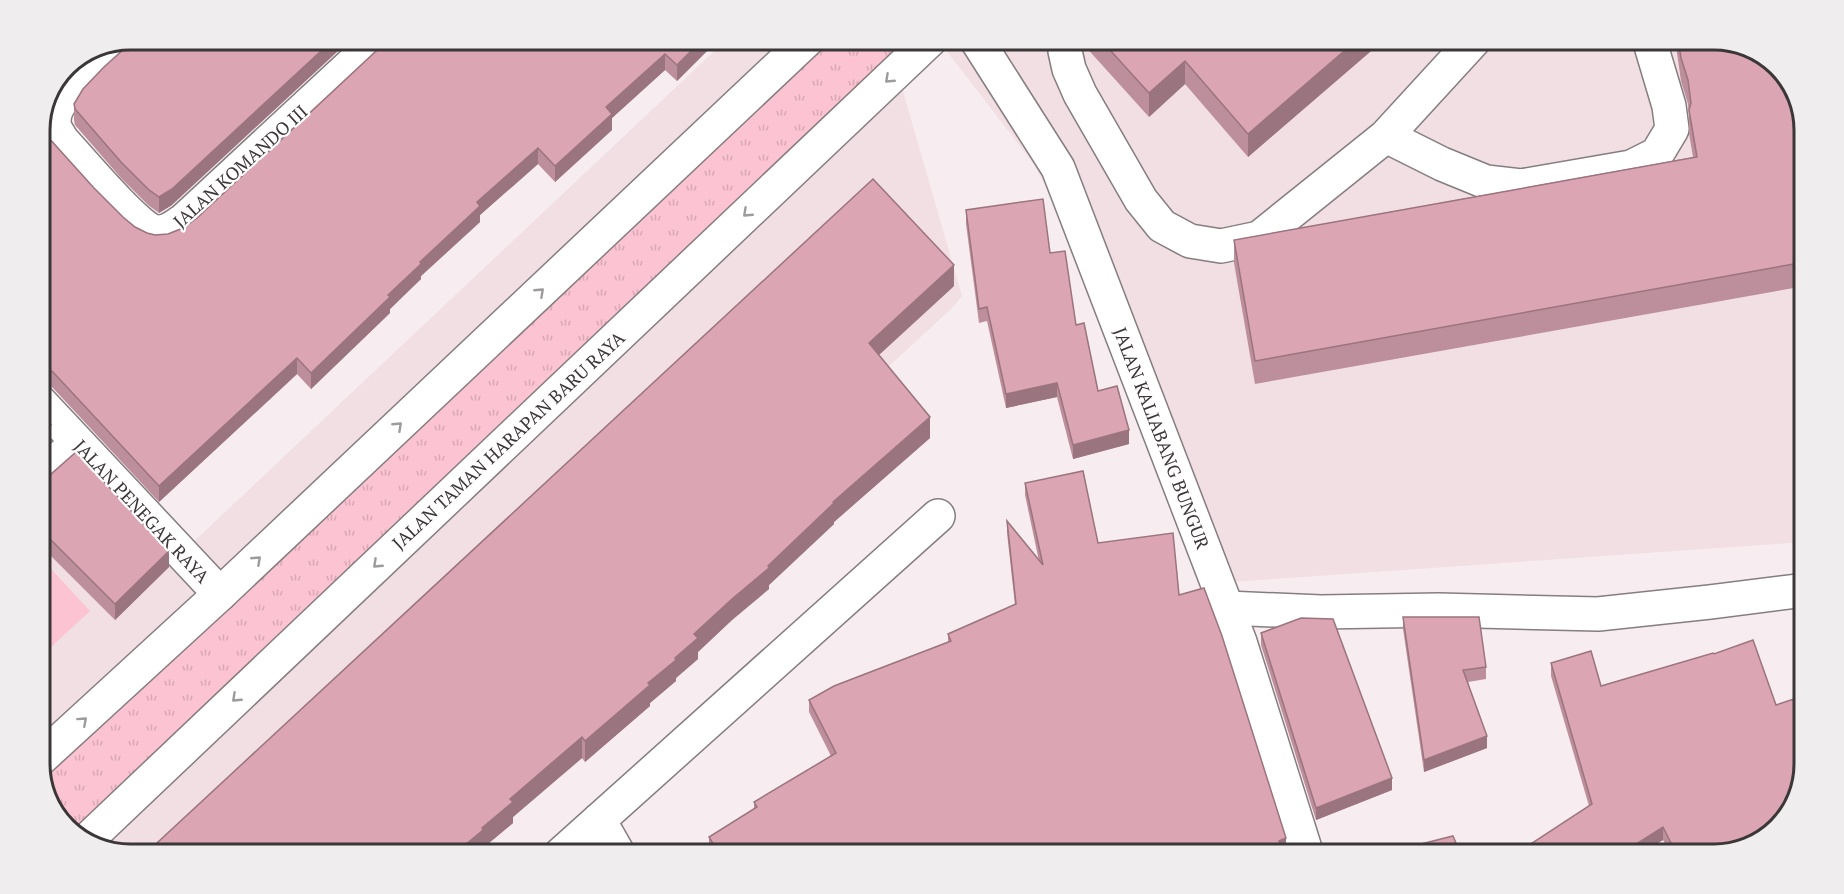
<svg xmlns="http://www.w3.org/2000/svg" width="1844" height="894" font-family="'PT Serif',serif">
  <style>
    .built { fill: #f1dfe3 }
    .grass { fill: url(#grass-tufts) }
    .pitch { fill: #fcc3d2 }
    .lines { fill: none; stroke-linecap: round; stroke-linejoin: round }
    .minor-casing { stroke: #857d7f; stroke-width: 36 }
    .minor { stroke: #fff; stroke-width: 33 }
    .wall { fill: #bd8e9b }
    .shaded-wall { fill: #9a747e }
    .building { fill: #dca5b4; stroke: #9a747e; stroke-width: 1.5 }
    .oneway { stroke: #9d9b9c }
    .labels { text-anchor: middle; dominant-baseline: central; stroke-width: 4.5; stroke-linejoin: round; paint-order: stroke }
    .street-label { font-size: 18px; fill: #3b3738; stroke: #fffdfd }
    .rim { fill: none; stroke: #3b3738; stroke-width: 3 }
  </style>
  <defs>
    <pattern id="grass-tufts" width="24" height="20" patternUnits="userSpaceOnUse" patternTransform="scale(1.5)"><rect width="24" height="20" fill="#fcc3d2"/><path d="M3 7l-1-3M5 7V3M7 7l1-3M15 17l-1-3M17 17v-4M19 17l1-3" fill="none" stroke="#d9a8b5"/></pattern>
  </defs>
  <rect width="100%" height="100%" fill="#f7edf0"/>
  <!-- built -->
  <polygon class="built" points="727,39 1715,39 1754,48 1790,79 1805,123 1805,542 1203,584 1078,246 1033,163 939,41 898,74 962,296 952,308 361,855 129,855 90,846 54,815 39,771 39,474 188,547"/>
  <!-- grass -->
  <polygon class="grass" points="807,39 931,39 85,842 54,815 39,771"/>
  <!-- pitch -->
  <polygon class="pitch" points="39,556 90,611 39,658"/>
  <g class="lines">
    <defs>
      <g id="minor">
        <polyline points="976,39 1058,168 1240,642 1307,855"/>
        <polyline points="1066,39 1065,51 1069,69 1080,94 1141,200 1162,226 1190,241 1221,246 1259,238 1386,136 1475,39"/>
        <path d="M122 42C104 59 47 101 55 127 56 131 60 136 62 140 76 155 139 230 155 232 167 233 174 227 184 220L379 39"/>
        <polyline points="1386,136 1442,164 1486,182 1521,186 1631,167 1657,154 1672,129 1669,106 1649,39"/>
        <polyline points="39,401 220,594"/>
        <polyline points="39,476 77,443"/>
        <polyline points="1227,608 1321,612 1439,610 1598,614 1710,602 1805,590"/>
        <polyline points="39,760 220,594 808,39"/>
        <polyline points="599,820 619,855"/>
        <polyline points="85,842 931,39"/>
        <polyline points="560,855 938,516"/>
      </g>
    </defs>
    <!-- minor casing -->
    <use href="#minor" class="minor-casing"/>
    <!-- minor -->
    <use href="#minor" class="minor"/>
  </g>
  <!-- wall -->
  <g class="wall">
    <polygon points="389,39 719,39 677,81 665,70 612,118 612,130 555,182 538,164 480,215 480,222 421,276 421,279 390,309 390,313 311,389 297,374 159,502 53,388 45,383 39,383 39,123 48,137 94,188 123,217 135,227 147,233 155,235 168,234 183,228 197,218"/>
    <polygon points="1084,39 1385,39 1248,157 1185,84 1149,117 1084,45"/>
    <polygon points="1675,39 1715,39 1805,123 1805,286 1255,384 1234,263 1234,240 1693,157 1689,133 1689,117 1688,104 1681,81"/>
    <polygon points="74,104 172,205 159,213 148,205 121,178 75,125 74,120"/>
    <polygon points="966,210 1050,253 1098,391 1129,444 1073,459 1057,397 1006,408 987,321 979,323 966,224"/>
    <polygon points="954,286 879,355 930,438 834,522 834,524 769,585 769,589 732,620 698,652 698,659 676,678 676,681 650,703 650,706 585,762 582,758 513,817 513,823 483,848 483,851 478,855 144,855"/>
    <polygon points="39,478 169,567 115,620 39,544"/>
    <polygon points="1025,483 1098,543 1179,595 1286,850 1283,851 1284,855 713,855 709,849 709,837 754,809 754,802 831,756 809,712 809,700 948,642 948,634 1015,605 1007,533 1007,521 1039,561 1025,495"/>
    <polygon points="1403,617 1486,667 1486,679 1468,682 1487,748 1424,772 1403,629"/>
    <polygon points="1261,633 1392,790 1316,820 1261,645"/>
    <polygon points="1551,663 1601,686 1715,855 1671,855 1663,840 1639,855 1514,855 1589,806 1551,676"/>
  </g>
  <!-- shaded-wall -->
  <g class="shaded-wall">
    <polygon points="334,39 351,39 172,205 159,213 159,197"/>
    <polygon points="703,39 719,39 677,81 677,65"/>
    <polygon points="1358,39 1385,39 1248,157 1248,134"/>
    <polygon points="665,54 665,70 612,118 612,130 555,182 555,166 606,107"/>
    <polygon points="1185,61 1185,84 1149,117 1149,93"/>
    <polygon points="71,63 63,72 66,65"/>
    <polygon points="538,148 538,164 480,215 480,222 421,276 421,279 390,309 390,313 311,389 311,373 388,295 477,202"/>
    <polygon points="954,265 954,286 869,364 869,343"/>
    <polygon points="297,358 297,374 159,502 159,486"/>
    <polygon points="1057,383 1057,397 1006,408 1006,394"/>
    <polygon points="930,417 930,438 834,522 834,524 769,585 769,589 732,620 698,652 698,659 676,678 676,681 650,703 650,706 585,762 585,741 675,658 694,634 768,566 833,502"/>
    <polygon points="51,425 51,441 39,451 39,435"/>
    <polygon points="1129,430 1129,444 1073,459 1073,445"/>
    <polygon points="169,551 169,567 115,620 115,604"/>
    <polygon points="1487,736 1487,748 1424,772 1424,760"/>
    <polygon points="582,737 582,758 513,817 513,823 483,848 483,851 478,855 453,855 482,828 510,799"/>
    <polygon points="1392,778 1392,790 1316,820 1316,808"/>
    <polygon points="1663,827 1663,840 1639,855 1619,855"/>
    <polygon points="1286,838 1286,850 1279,852 1279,841"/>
  </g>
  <!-- building -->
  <g class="building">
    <polygon points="135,39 334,39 172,189 159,197 148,189 121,162 75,109 74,104 83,89 104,67"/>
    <polygon points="389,39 703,39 677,65 665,54 606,107 612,114 555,166 538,148 477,202 480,206 420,262 421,264 388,295 390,297 311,373 297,358 159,486 53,372 45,367 39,367 40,122 48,137 94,188 123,217 135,227 147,233 155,235 168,234 183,228 197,218"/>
    <polygon points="1100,39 1358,39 1248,134 1185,61 1149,93"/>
    <polygon points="1678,39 1715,39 1754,48 1790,79 1805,123 1805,262 1255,361 1234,240 1697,157 1689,110 1691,103 1688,80 1681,58"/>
    <polygon points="873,179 954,265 869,343 930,417 833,502 834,503 768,566 769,568 732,599 694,634 698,638 675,658 676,660 648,683 650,685 585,741 582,737 510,799 513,802 482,828 483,830 453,855 144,855"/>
    <polygon points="1043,199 1050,253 1065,251 1076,325 1084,323 1098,391 1117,386 1129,430 1073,445 1057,383 1006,394 987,307 979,309 966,210"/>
    <polygon points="39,413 51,425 39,435"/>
    <polygon points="76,452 169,551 115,604 39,528 39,478 43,478 51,474"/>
    <polygon points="1083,471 1098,543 1173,533 1179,595 1204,588 1222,636 1286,838 1279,841 1284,855 720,855 709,837 757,807 754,802 836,753 809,700 834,686 951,641 948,634 1016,604 1007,521 1043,565 1025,483"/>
    <polygon points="1403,617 1479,617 1486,667 1463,670 1487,736 1424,760"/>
    <polygon points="1301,618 1333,619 1392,778 1316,808 1261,633"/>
    <polygon points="1753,640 1776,705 1797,698 1805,721 1805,765 1796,804 1765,840 1715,855 1677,855 1663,827 1619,855 1514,855 1592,804 1551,663 1591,651 1601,686 1713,653 1714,654"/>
    <polygon points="1453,836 1461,855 1407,855 1405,848"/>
  </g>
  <!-- one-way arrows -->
  <defs><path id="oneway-chevron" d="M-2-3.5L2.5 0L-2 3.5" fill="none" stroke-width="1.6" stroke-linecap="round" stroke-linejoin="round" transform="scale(1.5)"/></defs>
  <g class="oneway">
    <use href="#oneway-chevron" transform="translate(889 79) rotate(137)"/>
    <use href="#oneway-chevron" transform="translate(747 213) rotate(137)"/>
    <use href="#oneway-chevron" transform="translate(540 292) rotate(-43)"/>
    <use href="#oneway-chevron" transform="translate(398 426) rotate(-43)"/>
    <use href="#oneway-chevron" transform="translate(257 560) rotate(-43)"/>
    <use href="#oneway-chevron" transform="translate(377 564) rotate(137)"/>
    <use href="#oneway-chevron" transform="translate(236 698) rotate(137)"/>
    <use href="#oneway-chevron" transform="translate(83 721) rotate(-42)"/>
  </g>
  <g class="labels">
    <!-- street labels -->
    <g class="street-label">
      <text transform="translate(240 166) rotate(-42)">JALAN KOMANDO III</text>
      <text transform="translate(1162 438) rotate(69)">JALAN KALIABANG BUNGUR</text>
      <text transform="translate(508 440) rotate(-43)">JALAN TAMAN HARAPAN BARU RAYA</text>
      <text transform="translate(142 511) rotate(47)">JALAN PENEGAK RAYA</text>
    </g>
  </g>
  <!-- crop -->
  <path d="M0 0H1844V894H0ZM130 50H1714A80 80 0 0 1 1794 130V764A80 80 0 0 1 1714 844H130A80 80 0 0 1 50 764V130A80 80 0 0 1 130 50Z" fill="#efeded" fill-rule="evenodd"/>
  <path class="rim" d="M130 50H1714A80 80 0 0 1 1794 130V764A80 80 0 0 1 1714 844H130A80 80 0 0 1 50 764V130A80 80 0 0 1 130 50Z"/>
</svg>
